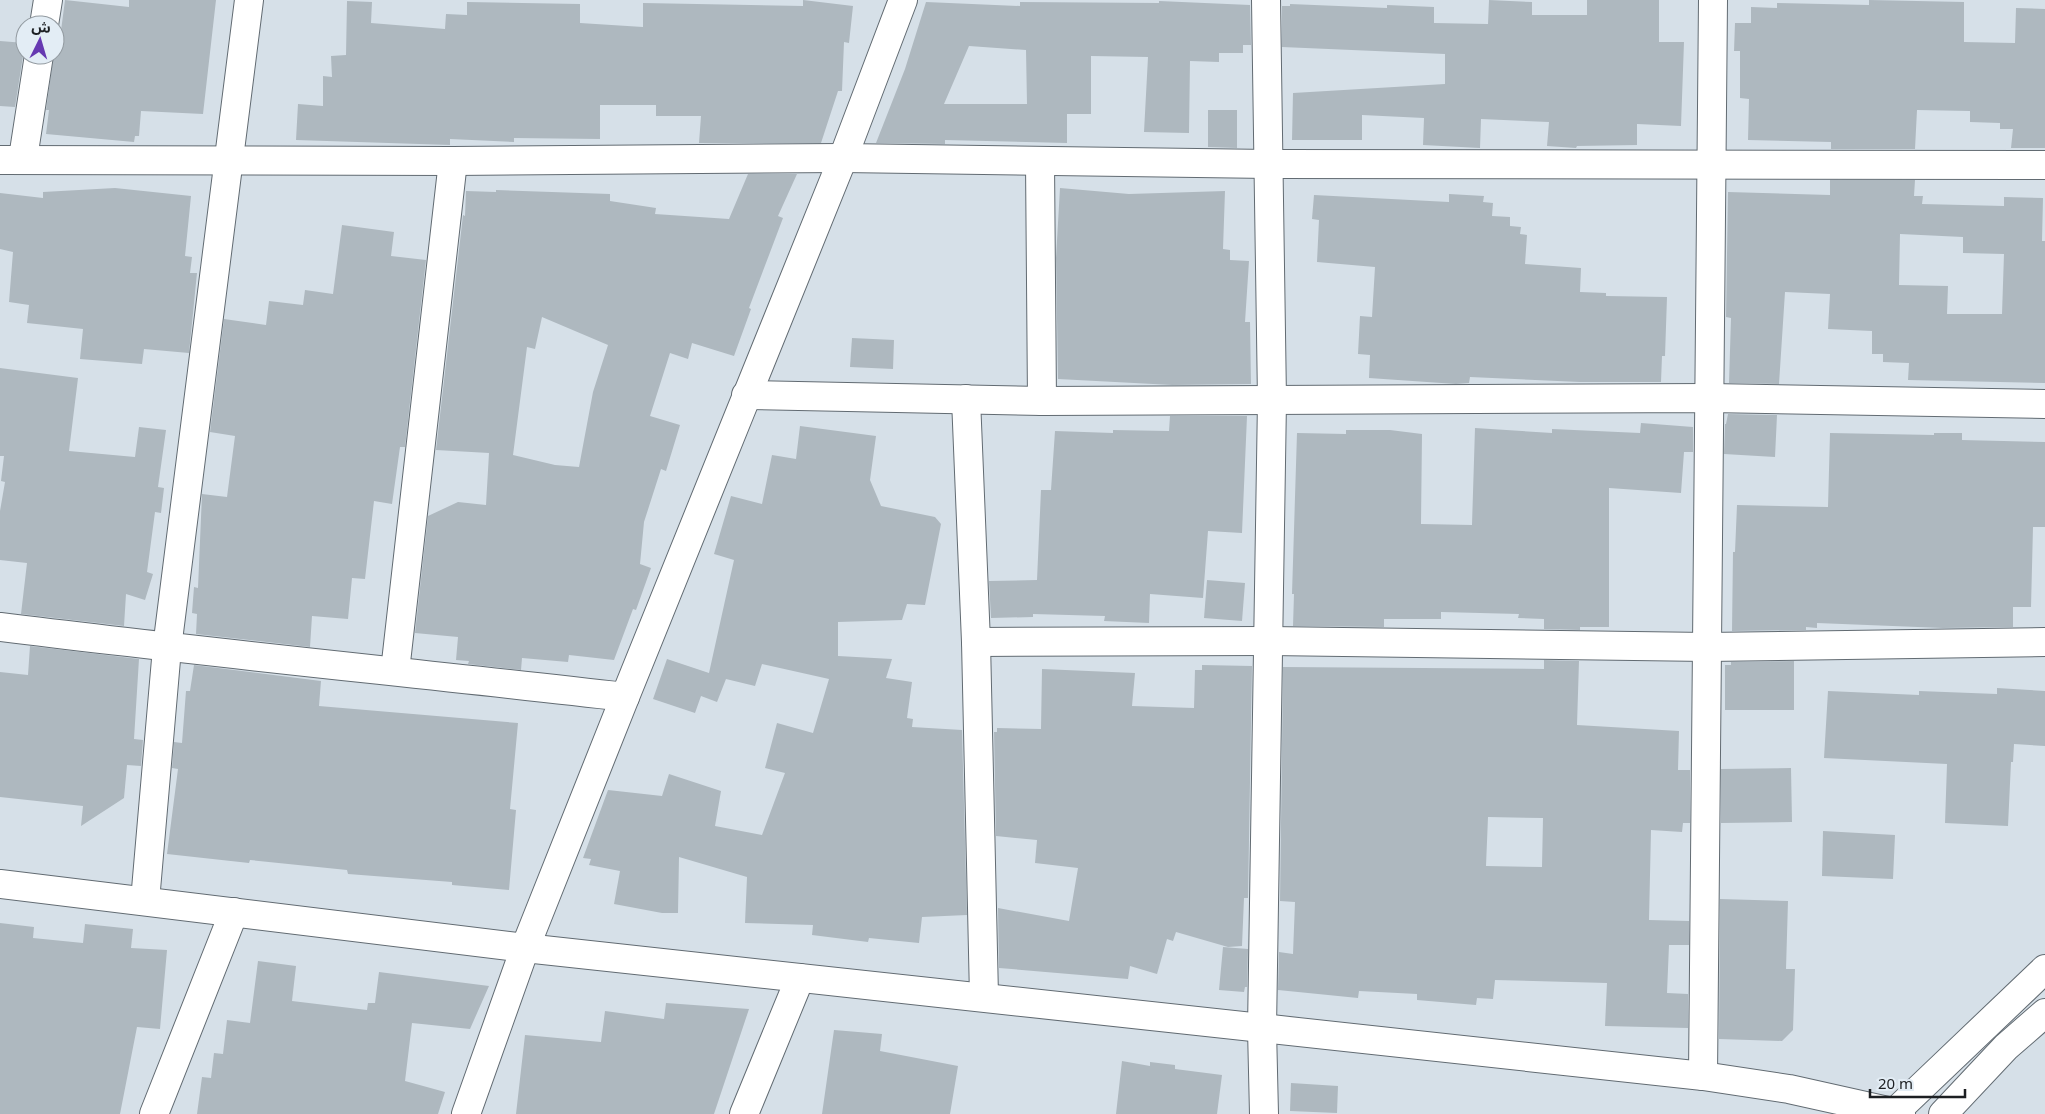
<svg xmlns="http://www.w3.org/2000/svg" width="2045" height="1114" font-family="'Noto Sans','Noto Sans Arabic',sans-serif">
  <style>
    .building { fill: #aeb8bf; fill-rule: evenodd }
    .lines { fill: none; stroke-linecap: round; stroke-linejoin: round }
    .street-casing { stroke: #626b72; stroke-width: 30 }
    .secondary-casing { stroke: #626b72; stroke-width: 30 }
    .street { stroke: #fff; stroke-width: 28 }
    .secondary { stroke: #fff; stroke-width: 28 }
  </style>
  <rect width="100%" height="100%" fill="#d6e0e8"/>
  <!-- building -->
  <g class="building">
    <polygon points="65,0 129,7 129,0 216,0 203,114 141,111 139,136 135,136 134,142 46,134 49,110 46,110 55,46 59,46"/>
    <polygon points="803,0 853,6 849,43 844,42 842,91 838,91 821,143 699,143 701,116 656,116 656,105 600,105 600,139 514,138 514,142 450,139 450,145 296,140 298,104 323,106 323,76 332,77 331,56 346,55 347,1 372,2 371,23 445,29 446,14 467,15 467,2 580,4 580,23 643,27 643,3 803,6"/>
    <polygon points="1489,0 1532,2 1532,15 1587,15 1587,0 1659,0 1659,42 1684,42 1681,126 1637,124 1637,145 1577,146 1576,148 1547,146 1549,122 1481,119 1480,148 1423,145 1424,118 1362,115 1362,140 1292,140 1293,93 1445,84 1445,54 1282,47 1282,6 1290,6 1290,4 1387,8 1387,5 1434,7 1434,23 1488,24"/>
    <polygon points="1869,0 1964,2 1964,42 2015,43 2016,8 2045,9 2045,148 2011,148 2013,129 2000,129 2000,123 1970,122 1970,111 1917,110 1915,149 1831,149 1831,142 1748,140 1749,99 1740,98 1740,51 1734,51 1735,23 1751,23 1751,7 1777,8 1777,3 1869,5"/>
    <path d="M1159 1 1250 5 1251 45H1243V53H1219V62L1190 61 1189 133 1144 132 1148 57 1091 56V114H1067V143L945 140V144L876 143 905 69 926 2 1020 6V2L1159 3ZM969 46 1026 50 1027 104H944Z"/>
    <polygon points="0,41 25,43 15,107 0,106"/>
    <polygon points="1208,110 1237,110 1237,148 1208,147"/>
    <path d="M748 174H797L778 216 783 218 749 308 751 309 734 356 692 343 688 359 670 353 650 416 680 425 666 471 661 469 644 522 640 564 651 568 636 610 633 609 614 660 569 655 568 662 522 658 521 670 468 664 469 661 456 660 458 637 415 633 428 516 458 502 486 505 489 453 436 450 463 215 465 216 466 191 496 192V190L610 194V201L656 208 655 214 729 219ZM542 317 608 345 593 392 579 467 555 465 513 455 527 347 535 349Z"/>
    <path d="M1830 180H1915L1914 196H1923L1922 204 2004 206V197L2043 198 2042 241H2045V383L1908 380 1909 363 1883 362V354H1872V331L1828 329 1830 294 1785 292 1779 384 1729 383 1731 318 1726 317 1728 192 1830 195ZM1900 234 1963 237V253L2004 254 2002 314H1947L1948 286 1899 285Z"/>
    <polygon points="115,188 191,196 185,256 192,257 190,273 197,273 189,353 144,349 142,364 80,359 83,329 27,323 29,305 9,302 13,252 0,249 0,193 43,198 43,192"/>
    <polygon points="1060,188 1129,194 1225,191 1223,249 1230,250 1230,260 1249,261 1245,322 1250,322 1251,384 1172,385 1058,379 1056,258"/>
    <polygon points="1449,194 1484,196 1483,202 1493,203 1492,216 1510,217 1510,226 1521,227 1520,234 1527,235 1525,264 1581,268 1580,292 1606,293 1606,296 1667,297 1665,356 1662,356 1661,382 1580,382 1470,377 1469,383 1456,384 1369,378 1370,355 1358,354 1360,316 1372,317 1375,267 1317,262 1319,220 1312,219 1314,195 1449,202"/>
    <polygon points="342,225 394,232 391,256 426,260 405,447 400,447 392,504 374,501 365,579 352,578 348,619 312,616 310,647 196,634 197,614 192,613 194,587 198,588 202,494 227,497 235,436 210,432 224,319 266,325 269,301 303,305 305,290 333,294"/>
    <polygon points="852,338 894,340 893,369 850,367"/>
    <polygon points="0,368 78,378 69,451 135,457 139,427 166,430 158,487 164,488 161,513 155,512 147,572 153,574 145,600 126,594 124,626 21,614 27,563 0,560 0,511 5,482 1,481 4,456 0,456"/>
    <polygon points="1728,414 1777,415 1775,457 1724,454 1725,424 1726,424"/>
    <polygon points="1170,416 1247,416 1242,533 1208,531 1203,598 1150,594 1149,623 1104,621 1105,616 1033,614 1033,617 991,618 989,581 1037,580 1041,490 1051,490 1055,431 1113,433 1113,430 1169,431"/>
    <polygon points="1641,423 1693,427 1693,452 1684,452 1681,493 1609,488 1609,627 1580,627 1580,630 1544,629 1544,619 1518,618 1519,614 1441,612 1441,619 1384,619 1384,627 1293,626 1294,594 1292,594 1297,433 1346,434 1346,430 1390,430 1422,434 1421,524 1472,525 1475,428 1552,433 1552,429 1640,433"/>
    <polygon points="800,426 876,436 870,480 881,506 935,517 941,524 925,605 907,604 902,620 838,622 838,656 892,659 886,678 912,682 907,718 913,719 912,727 962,730 967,915 922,917 919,943 869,938 868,942 812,935 813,925 745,923 747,877 679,857 678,913 662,913 614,904 620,871 589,865 591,859 583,858 608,790 662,796 669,774 721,791 715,826 762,835 785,773 765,768 777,723 813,733 829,679 762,664 755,686 726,679 717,702 701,696 695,713 653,699 667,659 709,673 734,560 714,554 731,496 762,504 772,455 796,459"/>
    <polygon points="1830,433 1934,435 1934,433 1962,433 1962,440 2045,442 2045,527 2033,527 2031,607 2013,607 2013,627 1943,628 1817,623 1817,628 1806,627 1806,630 1732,631 1733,552 1735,552 1737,505 1828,507"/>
    <polygon points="1207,580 1245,583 1242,621 1204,618"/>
    <polygon points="30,646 139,659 134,739 143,740 141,766 127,765 124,798 81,826 83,806 0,797 0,672 28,675"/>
    <path d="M1544 660 1579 661 1577 725 1679 731 1678 770H1690V823H1683L1682 832 1651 830 1649 920 1689 921V945H1669L1667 993 1688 994V1028L1605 1026 1607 983 1495 980 1493 999 1477 998 1476 1005 1417 1000V994L1359 991 1358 998 1278 990 1279 952 1293 954 1295 902 1280 901 1283 667 1544 669ZM1488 817 1543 818 1542 867 1486 866Z"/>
    <polygon points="1794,661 1794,710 1725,710 1725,665 1731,665 1731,662"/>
    <polygon points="194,665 321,681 319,706 518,723 510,809 516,810 509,890 452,885 452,882 348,874 347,870 250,860 249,863 167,854 178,769 172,768 174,742 182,743 186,691 190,691"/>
    <polygon points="1202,665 1252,666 1248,898 1244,898 1242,946 1228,947 1176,932 1173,941 1167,939 1157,974 1130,966 1128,979 999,968 998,908 1069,921 1078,868 1035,863 1037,840 996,836 994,732 997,732 997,728 1041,729 1042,669 1135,673 1132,706 1194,708 1195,670 1202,670"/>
    <polygon points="1997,688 2045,691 2045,746 2014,744 2013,762 2011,762 2008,826 1945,823 1947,764 1824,758 1828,691 1919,695 1919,691 1997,694"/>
    <polygon points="1791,768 1792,822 1721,823 1721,769"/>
    <polygon points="1823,831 1895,835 1893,879 1822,876"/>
    <polygon points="1720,899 1788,901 1786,969 1795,969 1793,1030 1782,1041 1719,1039"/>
    <polygon points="0,923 34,927 33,938 83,943 85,924 133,929 131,948 167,950 160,1029 137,1027 120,1114 0,1114"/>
    <polygon points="1223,947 1248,949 1247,987 1245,987 1244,992 1219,990"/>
    <polygon points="258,961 296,966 292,1001 367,1010 368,1003 375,1003 379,972 489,986 470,1029 412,1023 405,1081 445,1092 438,1114 197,1114 202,1077 211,1078 214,1053 223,1054 227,1020 250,1023"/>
    <polygon points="666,1003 749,1009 714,1114 516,1114 525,1035 601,1042 605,1011 664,1019"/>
    <polygon points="834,1030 882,1034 880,1051 958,1066 950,1114 822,1114"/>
    <polygon points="1122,1061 1150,1066 1150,1062 1175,1065 1175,1069 1222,1075 1217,1114 1116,1114"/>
    <polygon points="1291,1083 1338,1086 1337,1113 1290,1111"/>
  </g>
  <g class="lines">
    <defs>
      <g id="street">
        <polyline points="44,25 48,0"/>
        <polyline points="23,158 39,55"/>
        <polyline points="0,160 453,161 843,158 1269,164 2045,165"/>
        <polyline points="1040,162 1042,401"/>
        <polyline points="746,395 1042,401 1710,398 2045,404"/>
        <polyline points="966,399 976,642 984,996"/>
        <path d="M0 627C208 653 416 673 625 697"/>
        <polyline points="976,642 1267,641 1707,647 2045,642"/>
        <polyline points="395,671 453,161"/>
        <polyline points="145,901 167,648 249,0"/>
        <polyline points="1703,1076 1713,0"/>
        <polyline points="154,1114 234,912"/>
        <polyline points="466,1114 525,948 625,697 843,158 903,0"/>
        <polyline points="744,1114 800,978"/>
        <polyline points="1264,1114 1262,1029 1272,400 1266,0"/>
      </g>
      <g id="secondary">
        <polyline points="0,884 525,948 1703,1076 1789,1089 1901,1114"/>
        <polyline points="1893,1114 2045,969"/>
        <polyline points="1943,1114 2006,1047 2045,1013"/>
      </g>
    </defs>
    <!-- street casing -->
    <use href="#street" class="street-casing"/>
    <!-- secondary casing -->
    <use href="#secondary" class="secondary-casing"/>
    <!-- street -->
    <use href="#street" class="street"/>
    <!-- secondary -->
    <use href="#secondary" class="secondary"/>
  </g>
  <!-- north arrow -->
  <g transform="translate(40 40) rotate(5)"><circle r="24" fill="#e3edf5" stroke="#939ba1"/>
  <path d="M0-4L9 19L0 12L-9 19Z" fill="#6639b1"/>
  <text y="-8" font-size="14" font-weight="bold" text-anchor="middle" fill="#1c1f22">ش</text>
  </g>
  <!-- scale -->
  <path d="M1870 1089v8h95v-8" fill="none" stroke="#1c1f22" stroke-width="2.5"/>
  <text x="1878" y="1089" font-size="15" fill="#1c1f22" stroke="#e3edf5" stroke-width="4" paint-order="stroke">20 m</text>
</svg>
